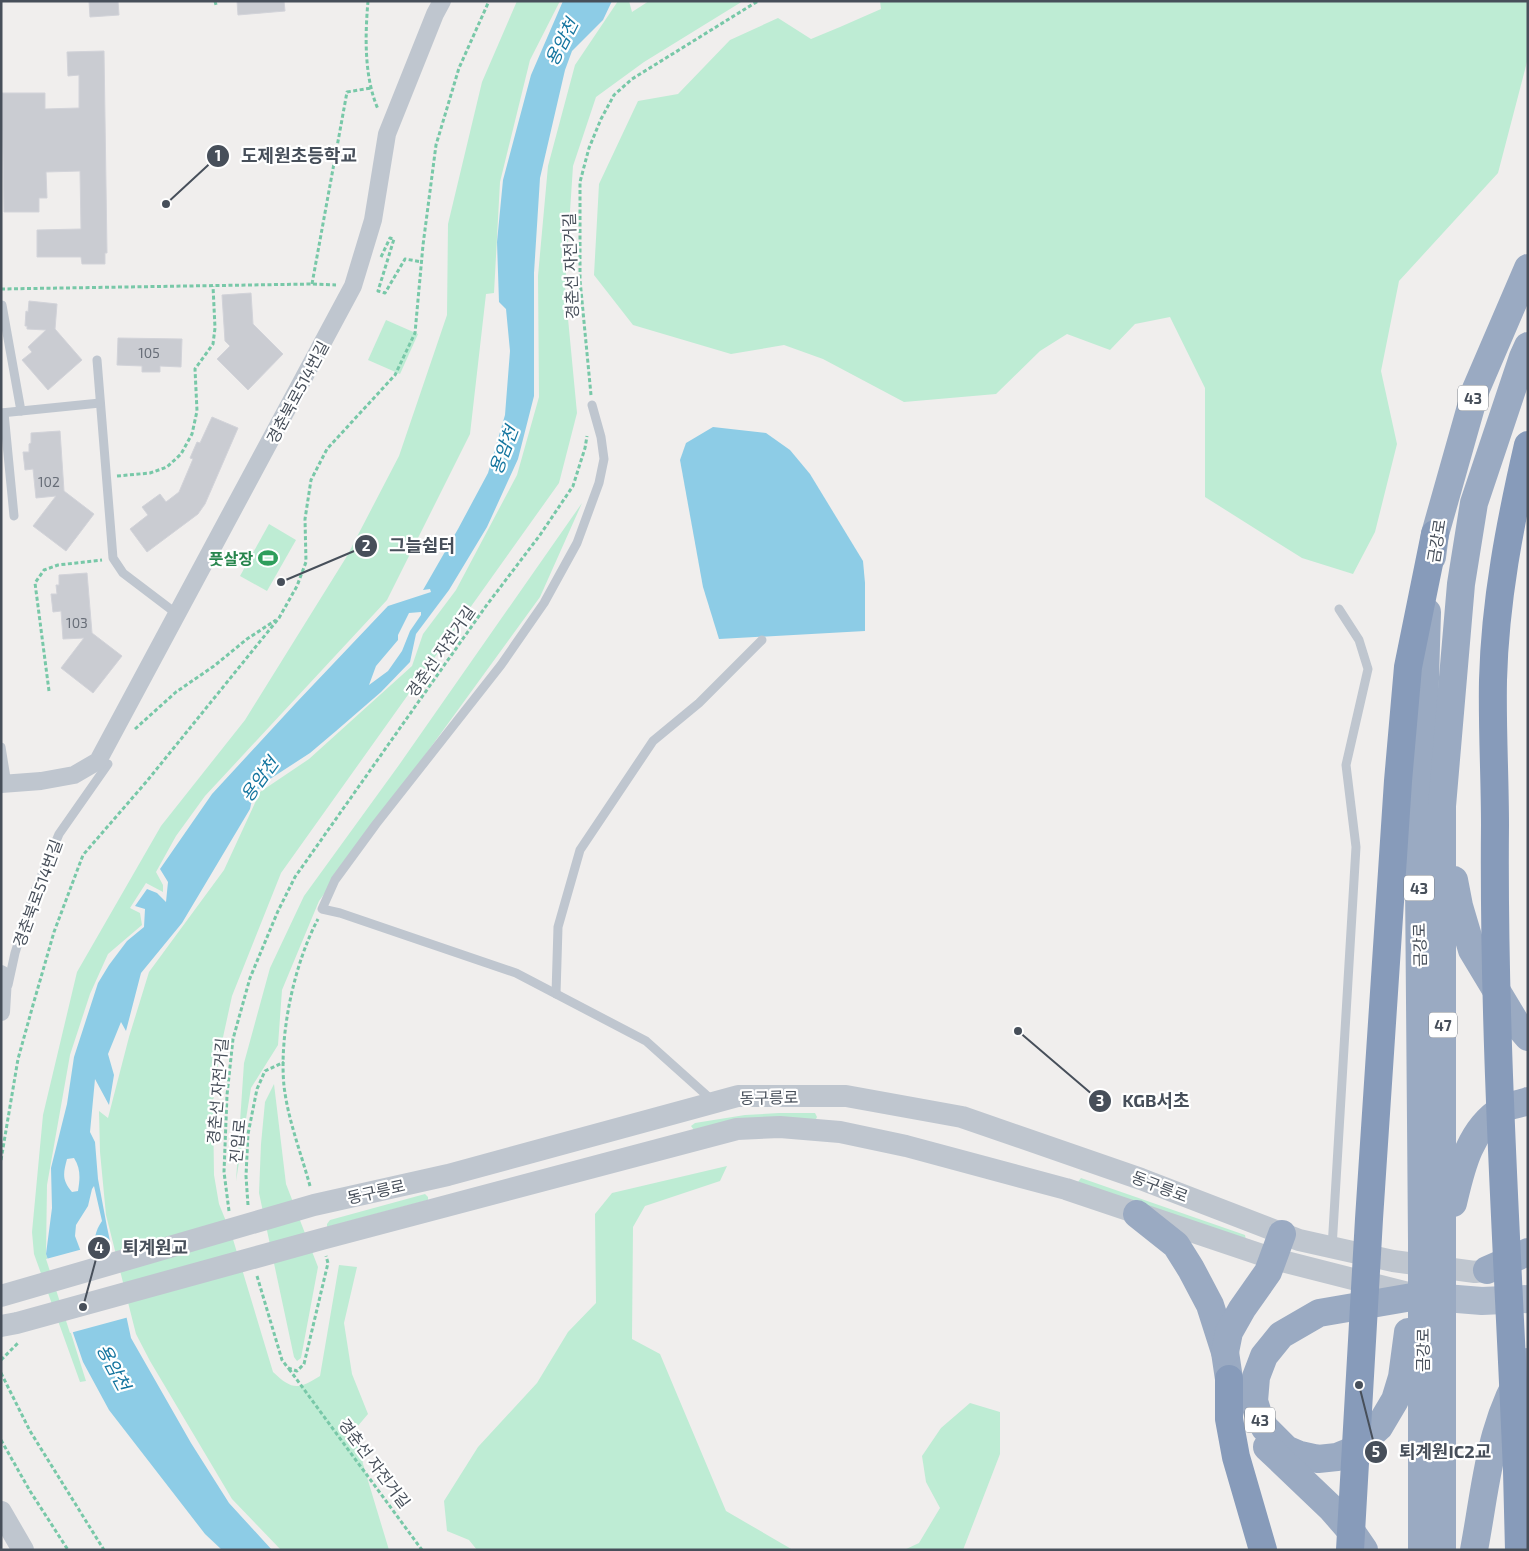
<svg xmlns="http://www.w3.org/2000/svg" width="1529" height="1551" font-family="'Exo 2','Noto Sans KR',sans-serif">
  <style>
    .green { fill: #beecd4 }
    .water { fill: #8dcce6; fill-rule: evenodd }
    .pier { fill: #f0eeed }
    .building { fill: #caccd2; stroke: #d2d3d9 }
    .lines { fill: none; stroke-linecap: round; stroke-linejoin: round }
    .path { stroke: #78c8a8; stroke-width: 3; stroke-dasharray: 4 2.5; stroke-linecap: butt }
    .service { stroke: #bfc6cf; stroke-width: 9 }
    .minor { stroke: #bfc6cf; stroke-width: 18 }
    .tertiary { stroke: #bfc6cf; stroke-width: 22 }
    .primary { stroke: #aebacb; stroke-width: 28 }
    .trunk { stroke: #9aaac2; stroke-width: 28 }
    .motorway { stroke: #879bba; stroke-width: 28 }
    .labels { text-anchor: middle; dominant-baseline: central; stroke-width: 4.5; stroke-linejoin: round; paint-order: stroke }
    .number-label { font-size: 14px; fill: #686e78 }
    .shield { fill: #fff; stroke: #7e848c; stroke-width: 1 }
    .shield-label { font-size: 15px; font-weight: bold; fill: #474f5a }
    .street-label { font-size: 16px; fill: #474f5a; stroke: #fff }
    .leisure-label { font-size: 16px; font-weight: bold; fill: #27864d; stroke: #fff; text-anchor: end }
    .water-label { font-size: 18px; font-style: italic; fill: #14759f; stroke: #fff }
    .leader { fill: none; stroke: #474f5a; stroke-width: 2 }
    .callout-dot { fill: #474f5a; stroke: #fff; stroke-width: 2 }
    .mark-label { font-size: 15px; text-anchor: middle; font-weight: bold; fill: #fff }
    .callout-label { font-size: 18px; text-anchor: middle; font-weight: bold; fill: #474f5a; stroke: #fff; stroke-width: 4.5; stroke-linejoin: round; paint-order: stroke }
  </style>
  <rect width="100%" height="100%" fill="#f0eeed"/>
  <!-- green -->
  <g class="green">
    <polygon points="517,1 560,1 530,60 500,182 494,293 486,294 470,434 387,600 205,796 176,836 156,872 163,885 163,892 146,883 130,908 140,913 142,925 108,954 90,994 70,1055 47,1185 46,1254 86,1381 80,1382 34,1254 32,1232 43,1115 77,972 161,826 245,720 347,556 399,456 447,315 448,224 482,82"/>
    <path d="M618 1H629L632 12 649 1H743L644 62 596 97 573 166 565 287 577 413 559 483 281 873 232 996 220 1051 213 1102 214 1175 219 1204 232 1236 273 1372C292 1390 298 1390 320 1376L339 1265 357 1267 344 1323 352 1374 368 1414 357 1427 363 1464 389 1550H281L232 1499 150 1361 136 1334 106 1215 100 1152 99 1111 108 1118 129 1037 149 972 224 870 260 792 309 759 412 666 423 634 456 590 517 475 539 397 538 276 548 166 575 65Z"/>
    <polygon points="880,1 1528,1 1528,58 1498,173 1399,281 1381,371 1397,444 1375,532 1353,574 1302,558 1205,497 1205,388 1170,317 1135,324 1110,350 1067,334 1040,351 996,394 904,402 823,359 784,345 731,354 633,325 594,275 599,184 638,101 678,94 730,40 778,18 811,39 840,27 881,9"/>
    <polygon points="386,320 418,334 400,374 368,360"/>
    <polygon points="582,503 540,597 319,901 282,990 278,1045 251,1088 236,1181 244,1063 270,968 304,896 399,765"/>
    <polygon points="269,524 296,540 267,591 240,576"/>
    <polygon points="274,1084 286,1184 318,1267 301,1358 297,1361 294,1357 259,1193 261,1144 265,1102"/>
    <polygon points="779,1113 815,1113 817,1117 816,1119 694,1130 691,1126 695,1123 745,1115"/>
    <polygon points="727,1166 720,1181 645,1206 633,1227 632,1339 660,1354 726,1511 793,1550 477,1550 469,1540 447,1531 444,1501 478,1447 537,1383 568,1332 596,1303 595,1214 612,1193"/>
    <polygon points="1081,1178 1245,1235 1246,1240 1078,1182"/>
    <polygon points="425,1194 428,1197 428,1200 327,1227 327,1224 330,1220"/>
    <polygon points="970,1403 1000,1412 1000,1454 963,1550 904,1550 919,1543 940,1508 926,1482 922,1456 941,1428"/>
  </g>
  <!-- water -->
  <g class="water">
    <path d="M563 1H612L603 20 572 51 565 70 540 178 534 273V396L518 459 487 527 449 590 416 634 410 662 381 692 336 731 310 753 270 779 253 795 250 809 182 923 141 973 126 1031 121 1022 108 1054 114 1075 109 1105 95 1079 90 1132 95 1142 98 1179 107 1227 131 1338 191 1443 229 1503 272 1550H222L205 1534 109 1410 83 1362 46 1254 52 1208 51 1168 67 1104 74 1057 98 983 109 965 127 941 144 927 145 909 135 906 147 889 157 893 166 902 168 882 160 869 212 794 295 704 388 606 431 592 430 589 423 590 458 529 488 473 505 415 510 351 506 309 499 302 497 242 503 180 531 75ZM421 612V615L410 631 402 651 388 671 369 685 376 666 398 640V635L409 613ZM74 1158C81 1169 80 1179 78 1191L72 1192C62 1180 63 1174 67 1159ZM94 1186 102 1221C95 1231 94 1240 94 1251L88 1255 81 1252 75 1236 76 1225 88 1206 92 1189Z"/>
    <polygon points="713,427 766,433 790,450 810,474 863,561 865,583 865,631 719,639 703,587 680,460 686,443"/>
  </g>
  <!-- pier -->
  <polygon class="pier" points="112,1241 129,1317 70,1333 46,1259 83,1249 88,1252 92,1250 92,1247"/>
  <!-- building -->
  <g class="building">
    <polygon points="89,1 118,1 119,15 90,17"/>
    <polygon points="237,1 284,1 285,11 238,15"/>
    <polygon points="104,51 107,253 105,253 105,264 82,264 81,257 37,257 37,230 81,229 80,171 46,172 47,198 39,198 39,212 4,212 2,93 45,93 45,109 79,108 79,75 68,76 67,52"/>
    <polygon points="251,293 253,324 283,354 248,390 217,359 230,346 225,341 222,295"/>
    <polygon points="29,301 57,304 55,329 82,360 48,390 22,360 32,352 28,347 46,330 27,329 27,326 25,326 26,311 28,312"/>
    <polygon points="118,338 182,339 181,367 160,366 160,372 142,372 142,366 117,365"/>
    <polygon points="212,417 238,428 205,504 198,514 147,552 130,529 148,515 142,507 160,494 166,502 179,492 193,459 190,458 197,442 200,443"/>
    <polygon points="60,431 64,491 94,514 66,551 33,526 56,496 36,498 33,469 25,470 23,452 29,452 29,444 31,443 31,433"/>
    <polygon points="87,573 92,633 122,656 93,693 61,668 84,638 63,639 61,611 53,612 51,594 57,594 56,585 59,585 59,575"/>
  </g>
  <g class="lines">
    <!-- path -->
    <g class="path">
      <polyline points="215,1 216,5"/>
      <path d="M368 1C365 36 364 77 378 109"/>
      <polyline points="381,257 390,238 394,239 378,291 385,293 405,259 422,262"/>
      <polyline points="312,284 347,92 371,88"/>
      <polyline points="1,289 312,284 336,285"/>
      <polyline points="591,395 580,280 580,182 589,148 601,119 614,95 632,79 758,1"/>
      <polyline points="117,476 150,473 167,467 181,454 192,434 197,411 195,369 213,344 215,328 213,286"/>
      <polyline points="49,691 35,583 44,570 58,565 102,560"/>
      <polyline points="135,729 176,692 214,666 247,639 276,620"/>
      <polyline points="1,1160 18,1059 33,1005 54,932 83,855 147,781 279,618 297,586 306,562 305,519 311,480 327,449 395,375 415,333 423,245 436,145 459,68 489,1"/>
      <path d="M310 1186C301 1153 288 1120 284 1086 279 1035 294 964 318 919"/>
      <polyline points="248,1205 246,1176 248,1134 257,1089 265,1071 284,1062"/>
      <polyline points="229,1211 224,1172 227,1095 233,1039 250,978 278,911 295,877 486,606 540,535 573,486 585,448 587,436"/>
      <polyline points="257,1276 282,1360 288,1368 297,1371 304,1364 328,1263 326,1256"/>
      <polyline points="1,1360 18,1343"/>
      <polyline points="289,1369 422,1550"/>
      <polyline points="1,1373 30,1431 104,1550"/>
      <polyline points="1,1440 30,1491 68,1550"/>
    </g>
    <!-- service -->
    <g class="service">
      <polyline points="2,305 21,411"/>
      <polyline points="97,360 113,558 123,573 177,614"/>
      <polyline points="592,405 601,437 604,459 599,483 577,543 544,603 501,665 376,824 335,880 322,909 340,913 516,973 646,1041 713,1101"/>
      <polyline points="1,413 100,403"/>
      <polyline points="4,413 14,516"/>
      <polyline points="1,747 7,784"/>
      <polyline points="8,985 15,953 33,896 59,834 108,764 98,761"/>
      <polyline points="556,994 558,927 580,850 653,741 699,703 762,640"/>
      <polyline points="1332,1248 1356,847 1346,765 1368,669 1359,640 1339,609"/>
    </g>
    <!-- minor -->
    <g class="minor">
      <polyline points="1,784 41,781 74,775 98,761 353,286 373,220 387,134 435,14 442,1"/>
      <polyline points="1,974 3,978 1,1012"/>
    </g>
    <!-- tertiary -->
    <g class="tertiary">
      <polyline points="1,1296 314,1205 448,1175 738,1096 846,1096 962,1117 1141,1179 1299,1240 1393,1261 1475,1272 1504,1268"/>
      <polyline points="1,1326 17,1323 322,1239 737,1129 780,1127 840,1132 906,1146 1066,1189 1274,1259 1416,1295"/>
      <polyline points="1,1512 23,1550"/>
    </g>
    <!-- primary -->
    <polyline class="primary" points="1420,1296 1482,1301 1528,1299"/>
    <!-- trunk -->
    <g class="trunk">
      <polyline points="1432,557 1435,534 1476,389 1528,268"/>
      <polyline points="1454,880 1459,906 1472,950 1516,1023 1528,1037"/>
      <path d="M1453 1203C1461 1169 1469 1130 1502 1109 1509 1105 1520 1104 1528 1101"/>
      <polyline points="1137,1214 1176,1245 1191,1269 1210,1305 1225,1352 1229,1379 1238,1400"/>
      <polyline points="1487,1270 1528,1252"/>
      <polyline points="1408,1332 1402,1377 1395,1400 1379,1427 1354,1450 1337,1457 1318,1459 1300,1455 1286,1449 1265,1428 1259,1417 1254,1401 1256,1377 1264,1356 1281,1335 1319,1313 1418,1296"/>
      <polyline points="1225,1352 1229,1332 1242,1309 1268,1272 1282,1234"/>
      <polyline points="1267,1447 1331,1508 1351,1531 1364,1550"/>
      <polyline points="1422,1550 1422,1242 1419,880 1427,612"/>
      <polyline points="1442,1550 1442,806 1461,584 1474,503 1523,357 1528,346"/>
      <path d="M1474 1550C1487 1481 1489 1423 1528 1362"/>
    </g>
    <!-- motorway -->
    <g class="motorway">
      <polyline points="1229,1379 1229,1419 1236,1457 1263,1550"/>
      <polyline points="1350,1550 1369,1219 1398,781 1408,667 1435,534"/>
      <path d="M1519 1550 1517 1471C1508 1256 1493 1040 1495 825 1495 777 1492 728 1493 680 1495 601 1510 523 1528 445"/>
    </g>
  </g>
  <!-- icons -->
  <defs>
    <symbol id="stadium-bare" viewBox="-9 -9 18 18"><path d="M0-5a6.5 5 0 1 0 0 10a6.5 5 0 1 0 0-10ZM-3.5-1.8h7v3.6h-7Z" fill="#2e9e5b" stroke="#fff" stroke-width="2.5" paint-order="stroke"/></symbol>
  </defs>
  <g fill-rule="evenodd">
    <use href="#stadium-bare" x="254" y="544" width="28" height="28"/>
  </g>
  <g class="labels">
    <!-- number labels -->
    <g class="number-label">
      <text x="149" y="352">105</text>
      <text x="49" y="481">102</text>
      <text x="77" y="622">103</text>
    </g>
    <!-- shield labels -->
    <g class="shield">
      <rect x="1458" y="385.5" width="30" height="25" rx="4"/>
      <rect x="1404" y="875.5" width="30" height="25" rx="4"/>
      <rect x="1429" y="1012.5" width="28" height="25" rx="4"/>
      <rect x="1245" y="1407.5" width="30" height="25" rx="4"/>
    </g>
    <g class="shield-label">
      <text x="1473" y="398">43</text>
      <text x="1419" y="888">43</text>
      <text x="1443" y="1025">47</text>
      <text x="1260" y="1420">43</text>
    </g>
    <!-- street labels -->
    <g class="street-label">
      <text transform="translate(570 266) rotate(-92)">경춘선 자전거길</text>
      <text transform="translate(297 392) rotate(-62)">경춘북로514번길</text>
      <text transform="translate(1436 541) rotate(-81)">금강로</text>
      <text transform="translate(440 651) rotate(-55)">경춘선 자전거길</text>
      <text transform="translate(37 893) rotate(-70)">경춘북로514번길</text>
      <text transform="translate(1419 945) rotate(-91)">금강로</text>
      <text transform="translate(217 1091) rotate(-85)">경춘선 자전거길</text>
      <text transform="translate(769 1097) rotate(-1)">동구릉로</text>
      <text transform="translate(237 1141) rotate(-84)">진입로</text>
      <text transform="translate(1160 1186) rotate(21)">동구릉로</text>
      <text transform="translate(376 1191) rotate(-13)">동구릉로</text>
      <text transform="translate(1422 1350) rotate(-90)">금강로</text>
      <text transform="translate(375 1463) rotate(53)">경춘선 자전거길</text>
    </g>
    <!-- leisure labels -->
    <g class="leisure-label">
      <text x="253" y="558">풋살장</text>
    </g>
    <!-- water labels -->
    <g class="water-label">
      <text transform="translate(561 42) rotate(-63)">용암천</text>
      <text transform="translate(503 450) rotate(-69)">용암천</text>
      <text transform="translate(259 779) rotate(-54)">용암천</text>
      <text transform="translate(114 1367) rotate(62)">용암천</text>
    </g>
  </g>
  <!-- callouts -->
  <path class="leader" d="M166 204L218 156M281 582L366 546M1018 1031L1100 1101M83 1307L99 1248M1359 1385L1376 1452"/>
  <g class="callout-dot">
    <circle cx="166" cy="204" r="5"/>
    <circle cx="281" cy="582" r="5"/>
    <circle cx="1018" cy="1031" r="5"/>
    <circle cx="83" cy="1307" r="5"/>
    <circle cx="1359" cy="1385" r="5"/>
    <circle cx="218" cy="156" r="12"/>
    <circle cx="366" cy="546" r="12"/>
    <circle cx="1100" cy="1101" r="12"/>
    <circle cx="99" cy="1248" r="12"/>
    <circle cx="1376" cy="1452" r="12"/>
  </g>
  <g class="mark-label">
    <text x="218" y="161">1</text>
    <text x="366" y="551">2</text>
    <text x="1100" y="1106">3</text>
    <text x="99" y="1253">4</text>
    <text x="1376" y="1457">5</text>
  </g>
  <g class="callout-label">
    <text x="299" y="162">도제원초등학교</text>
    <text x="422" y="552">그늘쉼터</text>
    <text x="1156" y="1107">KGB서초</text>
    <text x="155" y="1254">퇴계원교</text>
    <text x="1445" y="1458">퇴계원IC2교</text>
  </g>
  <!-- border -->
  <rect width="1529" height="1551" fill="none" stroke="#474f5a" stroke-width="5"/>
</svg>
